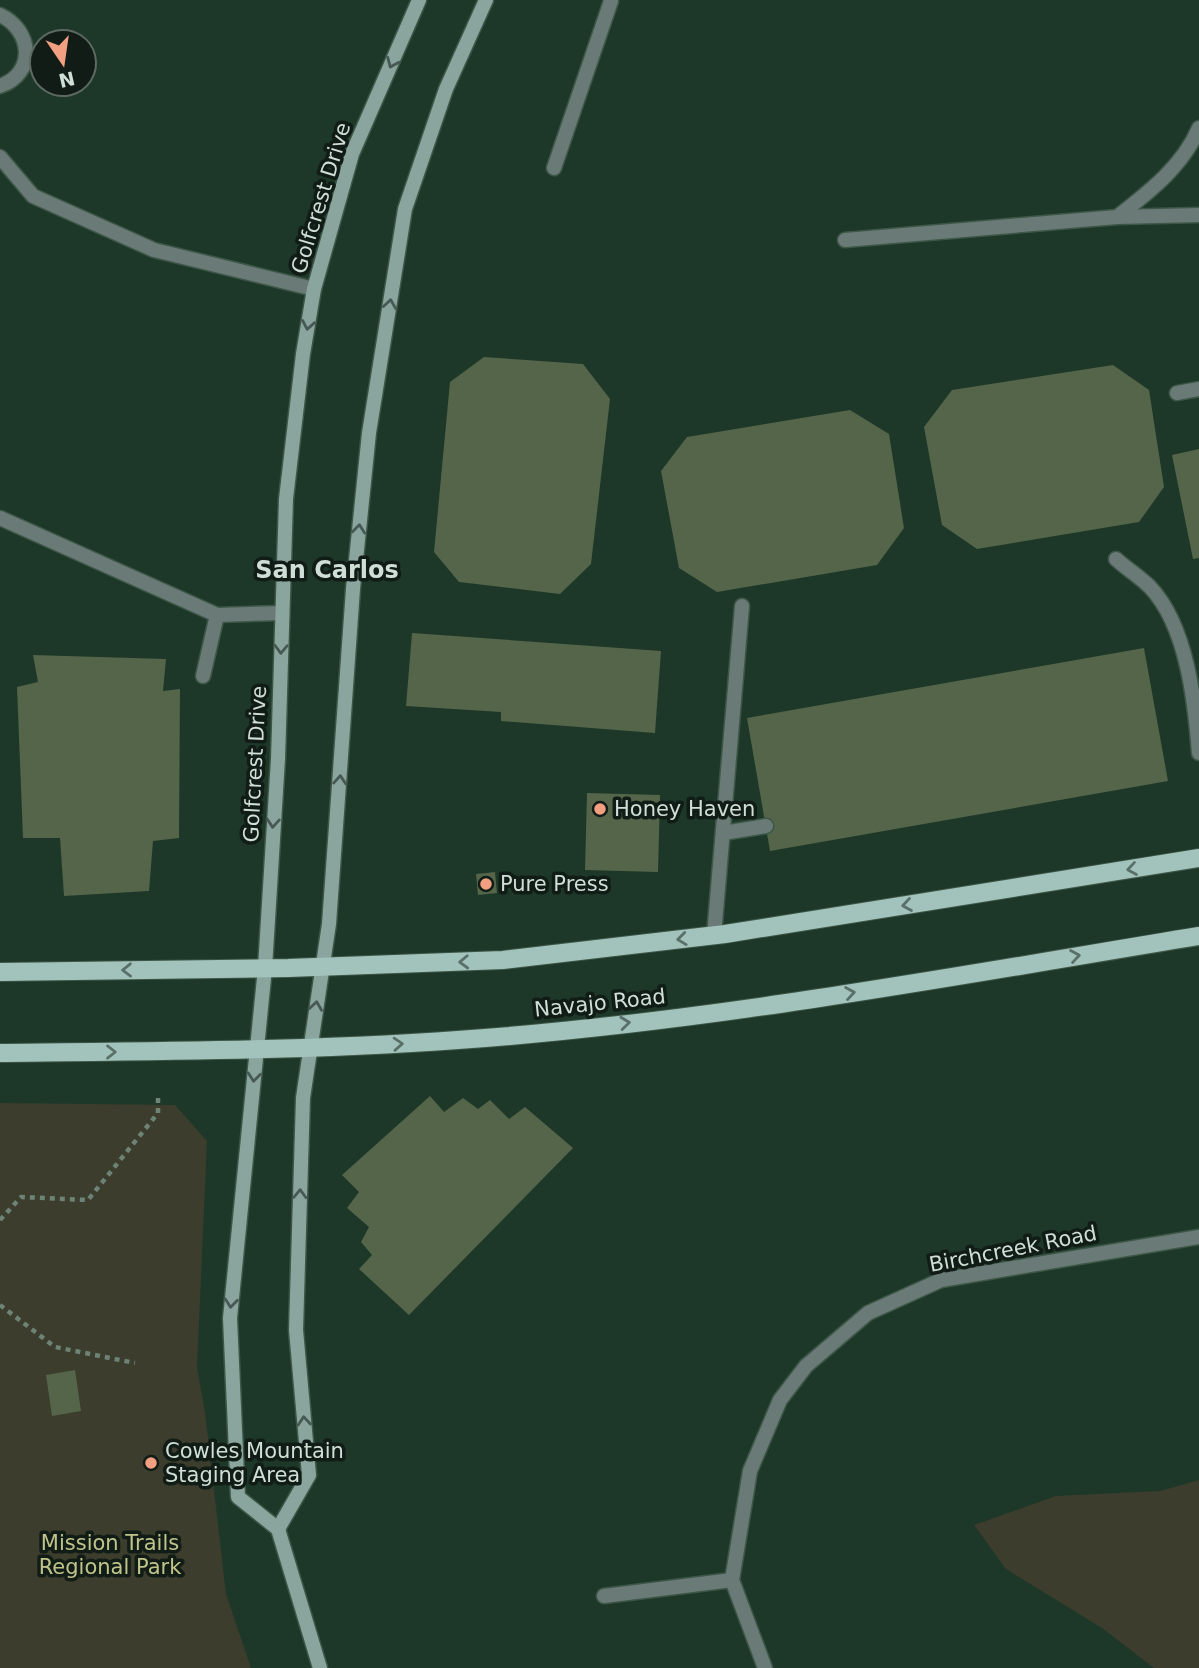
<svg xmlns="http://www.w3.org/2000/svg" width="1199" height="1668" font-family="'DejaVu Sans',sans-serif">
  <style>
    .green { fill: #3c3d2c }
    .building { fill: #54654a }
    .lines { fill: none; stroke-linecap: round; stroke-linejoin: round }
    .service-casing { stroke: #3d5647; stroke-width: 17 }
    .minor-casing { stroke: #3d5647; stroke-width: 17 }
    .secondary-casing { stroke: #3d5647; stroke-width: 17 }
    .primary-casing { stroke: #3d5647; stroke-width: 20 }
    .path { stroke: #6d8375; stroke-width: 4.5; stroke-dasharray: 5 5; stroke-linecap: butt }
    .service { stroke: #6a7a77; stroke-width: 14 }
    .minor { stroke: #6a7a77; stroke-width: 14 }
    .secondary { stroke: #8aa49e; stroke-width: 14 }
    .primary { stroke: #a2c3bc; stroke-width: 18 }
    .oneway { stroke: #475953 }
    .oneway2 { stroke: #597068 }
    .poi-dot { fill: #f2a081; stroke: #101c15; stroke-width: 2.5 }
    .labels { text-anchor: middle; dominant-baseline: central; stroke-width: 7; stroke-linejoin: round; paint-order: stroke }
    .street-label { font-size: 21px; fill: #cfdfd5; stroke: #101c15 }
    .poi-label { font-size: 21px; fill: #cfdfd5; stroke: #101c15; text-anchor: start }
    .park-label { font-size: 21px; fill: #c0c48a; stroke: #101c15 }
    .quarter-label { font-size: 24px; font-weight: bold; fill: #cfdfd5; stroke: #101c15 }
  </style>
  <rect width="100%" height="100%" fill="#1d3828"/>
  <!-- green -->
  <g class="green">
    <polygon points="0,1103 175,1105 207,1141 197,1368 205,1412 226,1594 251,1668 0,1668"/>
    <polygon points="1199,1480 1199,1668 1154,1668 1102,1628 1006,1569 974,1525 1056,1496 1160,1491"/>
  </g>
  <!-- building -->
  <g class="building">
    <polygon points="484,357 583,364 610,399 591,564 560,594 459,582 434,552 450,382"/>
    <polygon points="1113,365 1149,390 1164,487 1139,522 977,549 942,525 924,427 952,390"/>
    <polygon points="850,410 889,434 904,528 877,565 717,592 679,568 661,471 687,437"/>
    <polygon points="1199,449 1199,558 1193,559 1172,455"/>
    <polygon points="412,633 661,651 655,733 501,721 501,712 406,706"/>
    <polygon points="1144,648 1168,781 770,851 747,718"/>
    <polygon points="33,655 166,659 163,691 180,689 179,838 153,841 149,891 64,896 60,838 23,838 17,687 38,682"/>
    <polygon points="587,793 660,795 658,872 585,870"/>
    <polygon points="495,872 497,893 478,895 476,874"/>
    <polygon points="430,1096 444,1112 463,1098 478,1109 490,1100 509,1119 525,1107 573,1148 409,1315 359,1269 372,1255 361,1242 369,1227 347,1208 359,1192 342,1175"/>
    <polygon points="75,1370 81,1411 52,1416 46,1375"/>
  </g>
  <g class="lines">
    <defs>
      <g id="service">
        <path d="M0 15C32 30 37 73 0 86"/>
        <polyline points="0,157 33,196 154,250 314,289"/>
        <polyline points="554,168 611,1"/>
        <path d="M1117 217C1149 192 1183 166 1199 128"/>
        <polyline points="845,240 1117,217 1199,215"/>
        <polyline points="1177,393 1199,389"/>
        <polyline points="0,518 217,615 282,613"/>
        <path d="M1116 559C1127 569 1140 577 1150 587 1187 626 1195 702 1199 753"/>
        <polyline points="203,676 217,615"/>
        <polyline points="723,833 766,826"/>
        <polyline points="714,935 742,606"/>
      </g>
      <g id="minor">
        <polyline points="604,1596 732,1580"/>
        <polyline points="765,1668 732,1580 750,1471 780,1400 806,1366 868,1313 941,1280 1199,1237"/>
      </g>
      <g id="secondary">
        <polyline points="278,1529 309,1475 296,1330 303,1098 329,924 353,589 369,433 405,209 446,89 486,0"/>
        <polyline points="320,1668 278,1529 238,1497 230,1318 265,968 278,759 286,499 303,354 314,289 352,154 419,0"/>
      </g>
      <g id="primary">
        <polyline points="0,972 288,968 503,960 725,934 1199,858"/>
        <path d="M0 1053C162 1051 323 1051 485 1038 725 1019 962 975 1199 936"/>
      </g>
    </defs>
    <!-- service casing -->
    <use href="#service" class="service-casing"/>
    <!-- minor casing -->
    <use href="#minor" class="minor-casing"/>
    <!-- secondary casing -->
    <use href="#secondary" class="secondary-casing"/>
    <!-- primary casing -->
    <use href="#primary" class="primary-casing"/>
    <!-- path -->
    <g class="path">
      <polyline points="0,1220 21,1197 88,1200 158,1113 158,1097"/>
      <polyline points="0,1305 55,1347 135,1363"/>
    </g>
    <!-- service -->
    <use href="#service" class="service"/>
    <!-- minor -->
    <use href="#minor" class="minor"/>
    <!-- secondary -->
    <use href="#secondary" class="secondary"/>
    <!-- primary -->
    <use href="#primary" class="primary"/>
  </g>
  <!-- one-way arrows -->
  <defs><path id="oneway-chevron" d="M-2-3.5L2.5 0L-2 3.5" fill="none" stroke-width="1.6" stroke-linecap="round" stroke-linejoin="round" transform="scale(1.75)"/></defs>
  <g class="oneway">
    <use href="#oneway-chevron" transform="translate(392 63) rotate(113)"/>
    <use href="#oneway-chevron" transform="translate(390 304) rotate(-81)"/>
    <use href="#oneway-chevron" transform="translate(308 325) rotate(100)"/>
    <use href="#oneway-chevron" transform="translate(359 529) rotate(-84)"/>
    <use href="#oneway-chevron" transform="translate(281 649) rotate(92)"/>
    <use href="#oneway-chevron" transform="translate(340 780) rotate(-86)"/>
    <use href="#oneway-chevron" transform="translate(273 823) rotate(94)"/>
    <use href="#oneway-chevron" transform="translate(316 1006) rotate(-82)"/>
    <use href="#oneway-chevron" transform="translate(254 1077) rotate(96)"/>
    <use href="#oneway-chevron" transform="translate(300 1194) rotate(-88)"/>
    <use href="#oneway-chevron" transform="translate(231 1303) rotate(96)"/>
    <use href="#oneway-chevron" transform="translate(304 1421) rotate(-95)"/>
  </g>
  <g class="oneway2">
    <use href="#oneway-chevron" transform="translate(1132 869) rotate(171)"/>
    <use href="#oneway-chevron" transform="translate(907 905) rotate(171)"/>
    <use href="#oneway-chevron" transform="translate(682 939) rotate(173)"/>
    <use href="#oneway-chevron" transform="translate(1075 956) rotate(-9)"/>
    <use href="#oneway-chevron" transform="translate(464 962) rotate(178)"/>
    <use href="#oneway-chevron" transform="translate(127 970) rotate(179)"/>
    <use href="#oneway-chevron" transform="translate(850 993) rotate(-9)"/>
    <use href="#oneway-chevron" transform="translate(625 1023) rotate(-6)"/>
    <use href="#oneway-chevron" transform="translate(398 1044) rotate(-4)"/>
    <use href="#oneway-chevron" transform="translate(111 1052)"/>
  </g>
  <!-- markers -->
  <g class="poi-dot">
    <circle cx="600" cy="809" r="7"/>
    <circle cx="486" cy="884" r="7"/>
    <circle cx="151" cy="1463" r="7"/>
  </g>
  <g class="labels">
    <!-- street labels -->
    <g class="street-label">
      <text transform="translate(321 198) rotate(-73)">Golfcrest Drive</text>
      <text transform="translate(255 764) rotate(-87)">Golfcrest Drive</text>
      <text transform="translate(600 1003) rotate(-6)">Navajo Road</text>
      <text transform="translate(1013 1249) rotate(-11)">Birchcreek Road</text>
    </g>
    <!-- poi labels -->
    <g class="poi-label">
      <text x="614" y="809">Honey Haven</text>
      <text x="500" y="884">Pure Press</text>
      <text x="165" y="1451">Cowles Mountain<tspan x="165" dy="24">Staging Area</tspan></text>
    </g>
    <!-- park labels -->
    <g class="park-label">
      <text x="110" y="1543">Mission Trails<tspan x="110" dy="24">Regional Park</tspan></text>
    </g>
    <!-- quarter labels -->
    <g class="quarter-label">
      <text x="327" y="570">San Carlos</text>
    </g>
  </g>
  <!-- north arrow -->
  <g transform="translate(63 63) rotate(167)"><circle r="33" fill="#101c15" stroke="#5c6a62" stroke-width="2"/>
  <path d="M0-5L12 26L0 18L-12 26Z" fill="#f2a081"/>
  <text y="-10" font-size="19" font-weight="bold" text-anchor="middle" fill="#cfdfd5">N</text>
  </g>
</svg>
